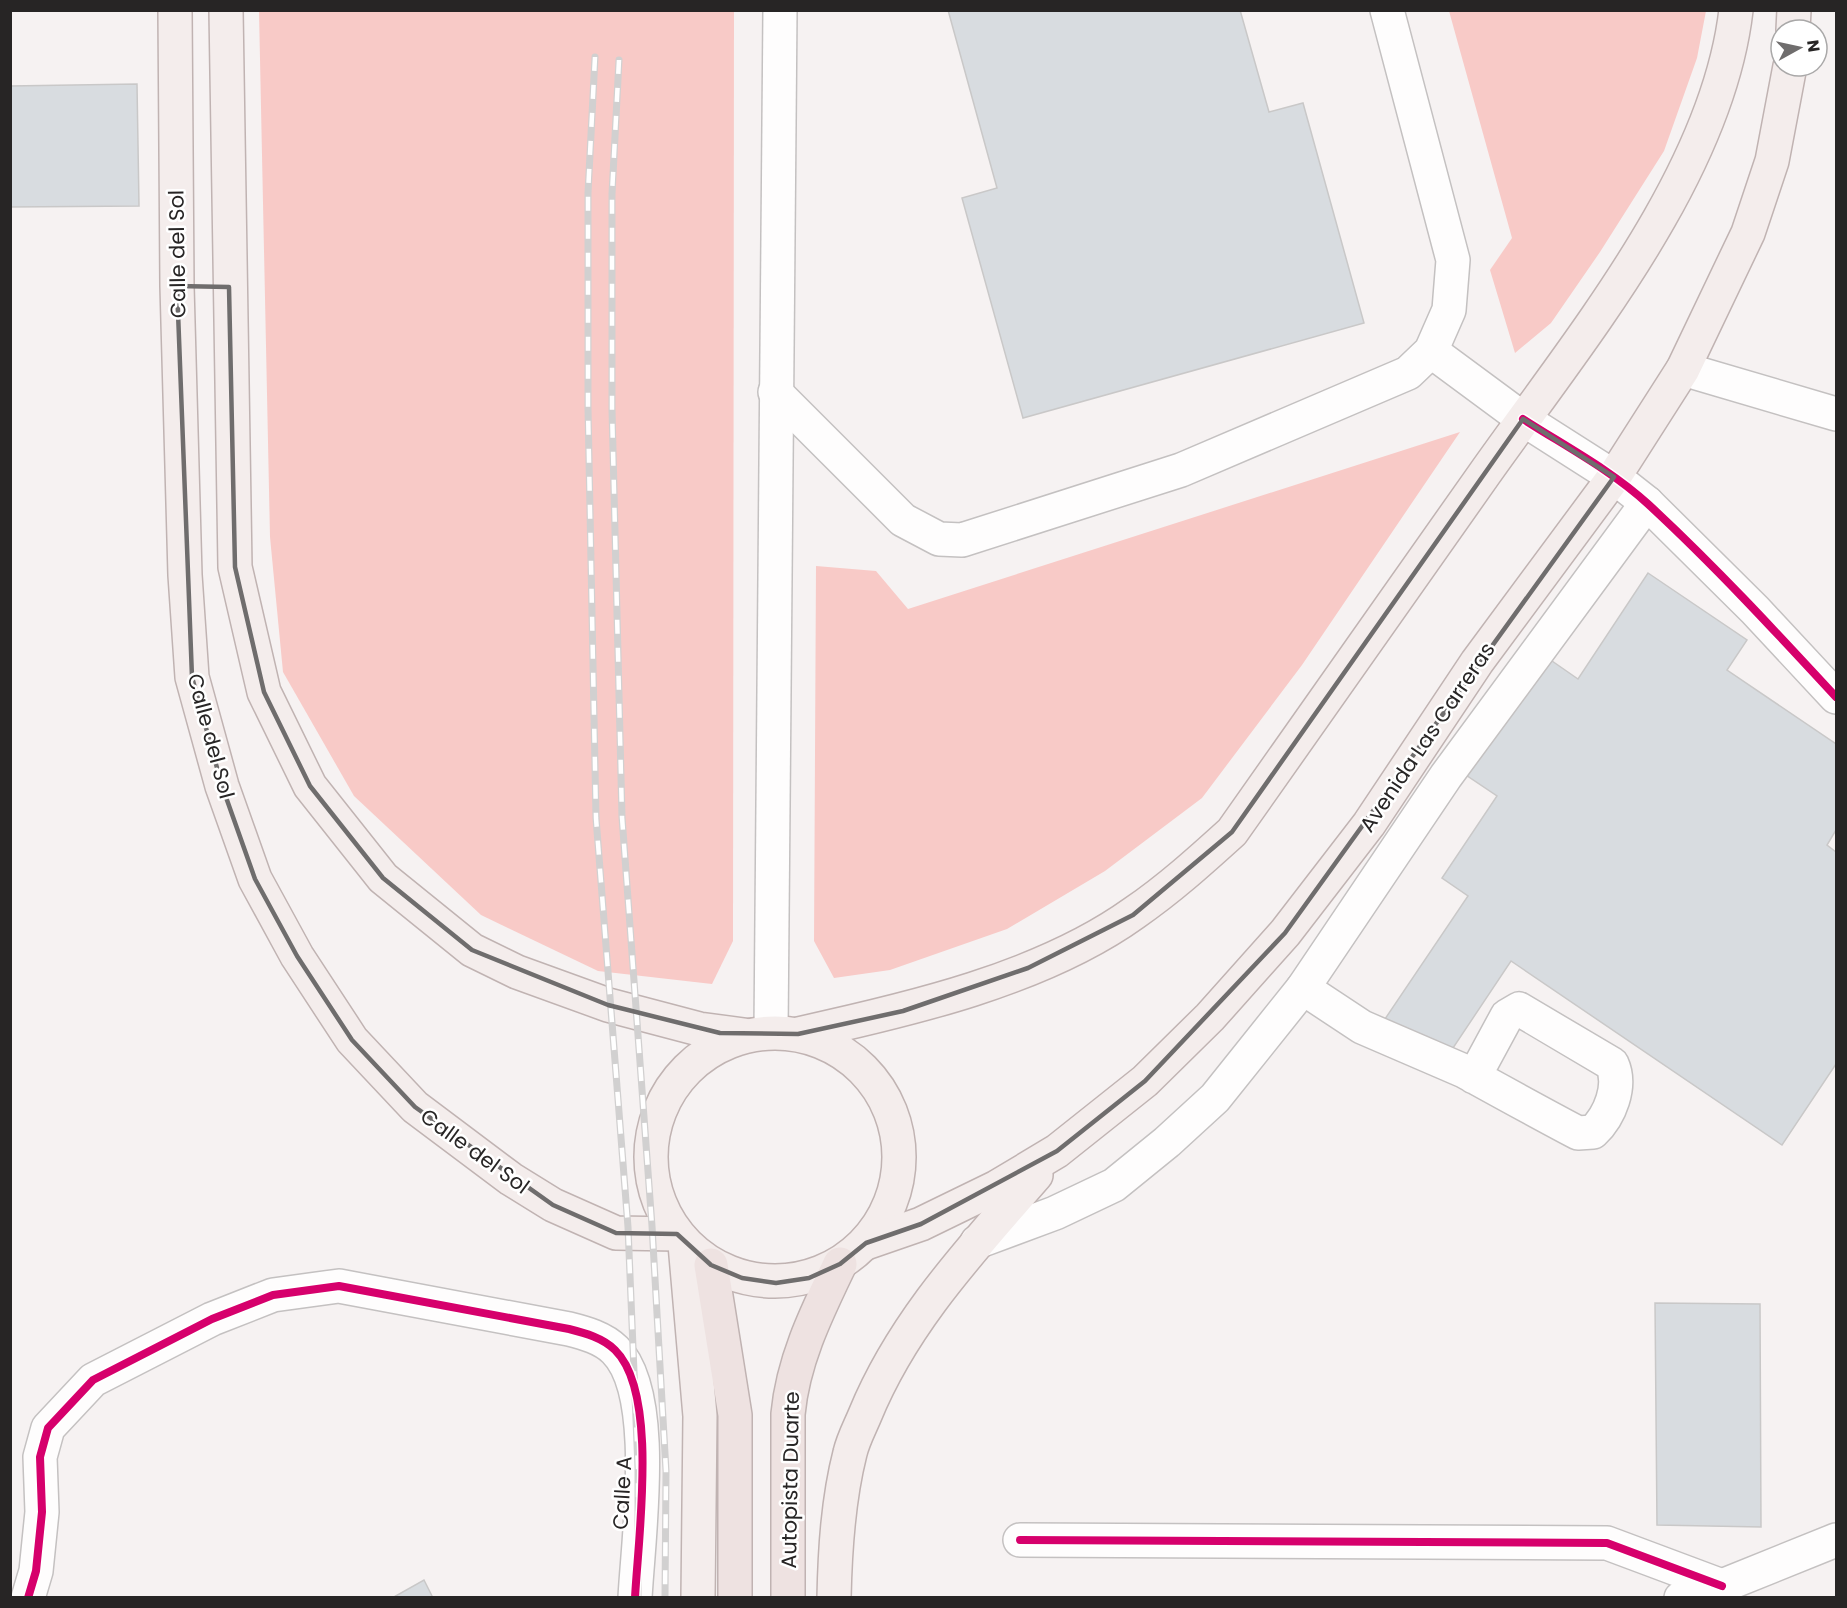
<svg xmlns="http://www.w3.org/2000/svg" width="1847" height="1608" font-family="Poppins,sans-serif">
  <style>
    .green { fill: #f8cac7 }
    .building { fill: #d8dce0; stroke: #c9c8c8; stroke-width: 1.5 }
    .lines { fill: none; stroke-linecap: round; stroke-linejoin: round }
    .minor-casing { stroke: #c4c1c1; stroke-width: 36 }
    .major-casing { stroke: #c0b3b2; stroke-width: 36 }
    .highway-casing { stroke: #c0b3b2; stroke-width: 36 }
    .minor { stroke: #fefdfd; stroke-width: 33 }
    .major { stroke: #f4edec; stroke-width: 33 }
    .highway { stroke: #eee2e1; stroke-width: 33 }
    .rail-casing { stroke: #d1d0d0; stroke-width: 7 }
    .rail { stroke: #fff; stroke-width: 4.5; stroke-dasharray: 14; stroke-linecap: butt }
    .cycleway-casing { stroke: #fff; stroke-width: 11 }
    .cycleway { stroke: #d6006c; stroke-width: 8 }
    .marked { fill: none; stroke: #6f6d6d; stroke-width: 4.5; stroke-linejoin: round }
    .labels { text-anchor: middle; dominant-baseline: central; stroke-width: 5; stroke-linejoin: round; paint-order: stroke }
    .street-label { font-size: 21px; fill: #272525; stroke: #fff }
  </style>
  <rect width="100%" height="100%" fill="#f6f2f2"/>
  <!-- green -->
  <g class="green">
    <polygon points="259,11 734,11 733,941 712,984 598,971 481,915 354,796 283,672 270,537"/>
    <polygon points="1449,11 1706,11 1697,58 1664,151 1600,252 1551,323 1515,353 1490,270 1512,238"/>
    <polygon points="1460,432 1302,665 1202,798 1105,871 1007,929 890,970 834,978 814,941 816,566 876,571 908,609"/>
  </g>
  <!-- building -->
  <g class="building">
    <polygon points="948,10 1240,10 1269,112 1303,103 1364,323 1023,418 962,198 997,188"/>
    <polygon points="137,84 139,206 10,207 10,86"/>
    <polygon points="1648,573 1747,640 1727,670 1836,744 1836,830 1827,845 1836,852 1836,1064 1782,1145 1511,961 1445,1060 1385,1019 1468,896 1442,878 1497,796 1460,771 1539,652 1578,679"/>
    <polygon points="1655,1303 1760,1304 1761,1527 1657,1525"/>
    <polygon points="424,1580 433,1598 392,1598"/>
  </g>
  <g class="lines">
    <defs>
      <g id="minor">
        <polyline points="1431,351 1523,419 1614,477 1647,503 1755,610 1836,697"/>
        <polyline points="1683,369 1836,414"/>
        <polyline points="775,392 903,520 939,539 962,540 1181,470 1408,373 1431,351 1449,310 1453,260 1387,10"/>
        <path d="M1303 988 1362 1027 1464 1071C1502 1092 1540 1113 1578 1133L1593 1132C1610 1116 1622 1086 1612 1064L1519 1009 1507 1016 1474 1077"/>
        <polyline points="771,1032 780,10"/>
        <polyline points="977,1242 1055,1213 1114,1185 1167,1142 1215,1098 1303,988 1446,776 1647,503"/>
        <polyline points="1020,1540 1607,1543 1722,1586"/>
        <path d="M28 1598 36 1571 42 1512 40 1457 48 1428 93 1380 212 1319 273 1295 339 1286 569 1329C585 1333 603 1338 615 1350 659 1393 638 1538 635 1598"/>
        <polyline points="1681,1598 1722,1586 1836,1540"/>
      </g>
      <g id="major">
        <polyline points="175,10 177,286 185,575 192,677 222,786 255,879 297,956 352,1040 415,1107 511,1179 553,1205 616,1233 677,1234"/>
        <polyline points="226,10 235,567 264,692 310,786 383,878 472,950 517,972 608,1005 699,1029 744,1035"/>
        <polyline points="1793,30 1794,10"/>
        <circle cx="775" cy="1157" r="124"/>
        <path d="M798 1034C908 1010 1042 979 1134 913 1169 889 1200 861 1232 832 1317 712 1401 592 1485 473 1579 340 1717 175 1736 10"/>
        <polyline points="866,1243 921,1224 997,1187 1057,1151 1145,1081 1210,1017 1285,933 1369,824 1477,662 1614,477 1683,369 1748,233 1772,161 1790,66"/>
        <polyline points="685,1244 700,1416 698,1598"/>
        <path d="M834 1598C835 1549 838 1500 850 1453 853 1440 860 1427 865 1415 903 1322 971 1250 1036 1175"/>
      </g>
      <g id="highway">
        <polyline points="711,1265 735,1415 735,1598"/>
        <path d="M788 1598V1414C793 1360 817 1312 840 1264"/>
      </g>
    </defs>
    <!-- minor casing -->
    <use href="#minor" class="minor-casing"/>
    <!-- major casing -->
    <use href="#major" class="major-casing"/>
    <!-- highway casing -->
    <use href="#highway" class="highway-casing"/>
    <!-- minor -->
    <use href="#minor" class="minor"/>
    <!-- major -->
    <use href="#major" class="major"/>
    <!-- highway -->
    <use href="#highway" class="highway"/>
    <defs>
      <g id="rail">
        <polyline points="595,57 588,193 588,408 596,818 628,1227 638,1468 638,1598"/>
        <polyline points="619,60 612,194 612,409 622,817 652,1226 666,1471 665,1598"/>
      </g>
    </defs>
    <!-- rail casing -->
    <use href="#rail" class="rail-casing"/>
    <!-- rail -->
    <use href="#rail" class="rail"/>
    <defs>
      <g id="cycleway">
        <path d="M1523 419C1565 446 1611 470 1648 504 1714 565 1775 631 1836 697"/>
        <polyline points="1020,1540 1607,1543 1722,1586"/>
        <path d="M28 1598 36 1571 42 1512 40 1457 48 1428 93 1380 212 1319 273 1295 339 1286 569 1329C585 1333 603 1338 615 1350 659 1393 638 1538 635 1598"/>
      </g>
    </defs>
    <!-- cycleway casing -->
    <use href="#cycleway" class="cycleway-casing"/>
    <!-- cycleway -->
    <use href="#cycleway" class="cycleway"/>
  </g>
  <!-- marked area -->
  <path class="marked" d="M177 286 229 287 235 567 264 692 310 786 383 878 472 950 608 1005 720 1033 798 1034 903 1011 1028 968 1133 915 1232 832 1523 419 1614 477 1285 933 1145 1081 1057 1151 921 1224 866 1243 840 1264 809 1278 776 1283 742 1278 711 1265 677 1234 616 1233 553 1205 415 1107 352 1040 297 956 255 879 222 786 192 677Z"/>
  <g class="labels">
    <!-- street labels -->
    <g class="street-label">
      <text transform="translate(177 254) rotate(-91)">Calle del Sol</text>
      <text transform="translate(211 736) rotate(75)">Calle del Sol</text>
      <text transform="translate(1427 737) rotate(-56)">Avenida Las Carreras</text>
      <text transform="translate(475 1151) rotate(36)">Calle del Sol</text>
      <text transform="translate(790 1480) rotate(-89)">Autopista Duarte</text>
      <text transform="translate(622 1493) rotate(-87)">Calle A</text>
    </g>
  </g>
  <!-- border -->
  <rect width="1847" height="1608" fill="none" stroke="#272525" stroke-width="24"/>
  <!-- north arrow -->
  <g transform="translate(1799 48) rotate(82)"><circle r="28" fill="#ffffff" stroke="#a9a8a8" stroke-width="1.5"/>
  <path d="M0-4.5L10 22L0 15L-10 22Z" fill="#6f6d6d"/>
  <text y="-9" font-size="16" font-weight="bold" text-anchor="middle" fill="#272525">N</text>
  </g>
</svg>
